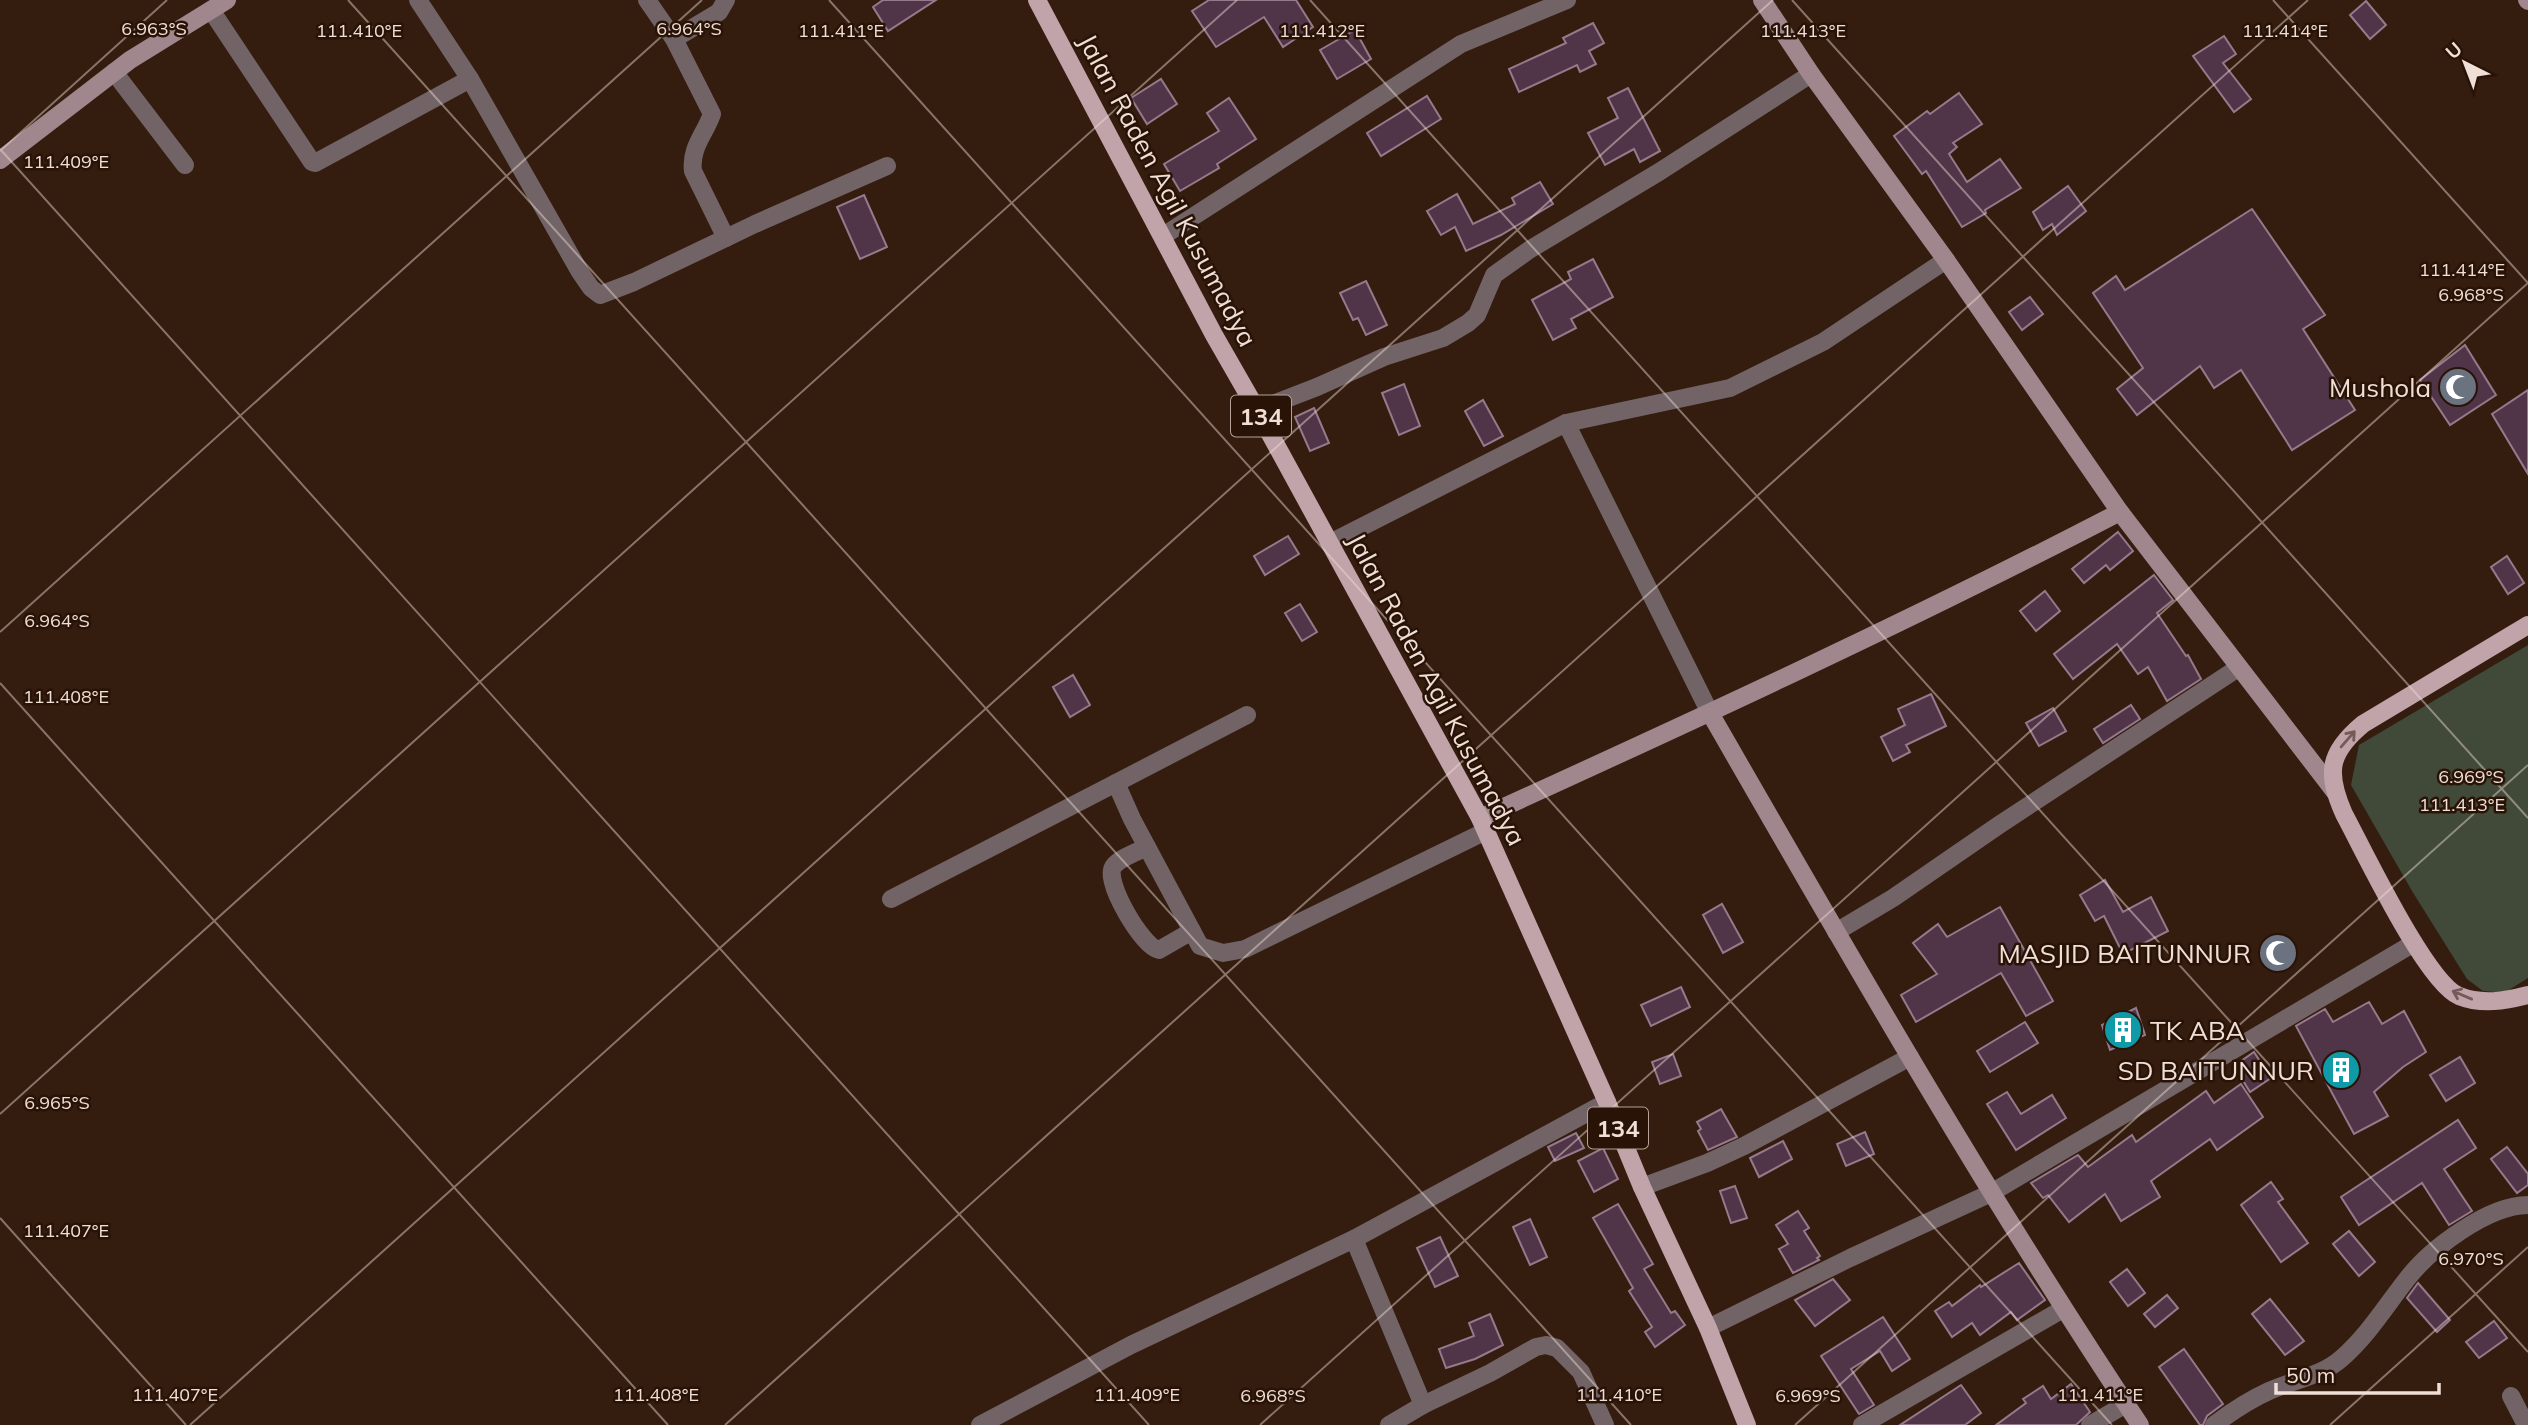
<svg xmlns="http://www.w3.org/2000/svg" width="2528" height="1425" font-family="Mulish,sans-serif">
  <style>
    .green { fill: #414938 }
    .building { fill: #503447; stroke: #967a8c; stroke-width: 2 }
    .lines { fill: none; stroke-linecap: round; stroke-linejoin: round }
    .minor { stroke: #726366; stroke-width: 18 }
    .secondary { stroke: #9f878d; stroke-width: 18 }
    .primary { stroke: #c1a3aa; stroke-width: 18 }
    .oneway { stroke: #755b58 }
    .ticks { fill: none; stroke: #f0dfd7; stroke-width: 2; stroke-opacity: 0.45 }
    .labels { text-anchor: middle; dominant-baseline: central; stroke-width: 5; stroke-linejoin: round; paint-order: stroke }
    .shield { fill: #291306; stroke: #b4a298; stroke-width: 2 }
    .shield-label { font-size: 24px; font-weight: bold; fill: #f0dfd7 }
    .street-label { font-size: 26px; fill: #f0dfd7; stroke: #291306 }
    .poi-label { font-size: 26px; fill: #f0dfd7; stroke: #291306; text-anchor: end }
    .ticks-label { font-size: 18px; text-anchor: middle; fill: #f0dfd7; stroke: #291306; stroke-width: 5; stroke-linejoin: round; paint-order: stroke }
  </style>
  <rect width="100%" height="100%" fill="#341c0f"/>
  <!-- green -->
  <polygon class="green" points="2528,645 2528,978 2504,993 2483,991 2467,979 2412,891 2351,785 2359,745"/>
  <!-- building -->
  <g class="building">
    <polygon points="883,0 936,0 888,31 873,7"/>
    <polygon points="1209,0 1296,0 1313,27 1283,47 1264,17 1216,47 1192,11"/>
    <polygon points="2366,1 2386,25 2370,39 2350,15"/>
    <polygon points="1593,23 1604,43 1589,51 1596,64 1580,72 1577,65 1519,92 1509,69 1566,43 1563,38"/>
    <polygon points="1355,30 1371,59 1337,79 1320,50"/>
    <polygon points="2224,36 2236,54 2223,63 2251,99 2234,112 2193,56"/>
    <polygon points="1161,79 1177,104 1147,124 1131,98"/>
    <polygon points="1628,88 1660,151 1640,162 1634,149 1605,165 1588,133 1618,118 1608,98"/>
    <polygon points="1959,93 1982,124 1953,143 1957,147 1949,154 1967,182 2000,159 2021,188 1985,210 1986,213 1962,227 1926,171 1922,174 1894,136 1927,111 1930,114"/>
    <polygon points="1427,96 1441,119 1381,156 1367,133"/>
    <polygon points="1229,98 1256,139 1217,164 1219,168 1180,191 1164,164 1219,131 1207,113"/>
    <polygon points="1540,182 1553,204 1501,235 1466,251 1455,227 1441,235 1427,211 1457,194 1473,224 1515,204 1512,198"/>
    <polygon points="2068,186 2086,211 2057,235 2052,224 2043,230 2033,212"/>
    <polygon points="864,195 887,247 860,259 837,207"/>
    <polygon points="2252,209 2325,315 2303,329 2355,410 2292,450 2241,370 2214,388 2200,366 2137,415 2117,389 2143,368 2093,293 2116,276 2125,290"/>
    <polygon points="1593,259 1613,297 1571,319 1576,328 1553,340 1532,300 1571,279 1568,272"/>
    <polygon points="1366,281 1387,325 1366,335 1358,318 1353,320 1340,293"/>
    <polygon points="2030,297 2043,314 2022,330 2009,312"/>
    <polygon points="2465,345 2496,395 2450,425 2420,380"/>
    <polygon points="1404,384 1420,426 1399,435 1382,393"/>
    <polygon points="2528,390 2528,474 2492,414"/>
    <polygon points="1483,400 1503,436 1484,446 1465,411"/>
    <polygon points="1314,408 1329,443 1310,451 1295,417"/>
    <polygon points="2118,532 2133,551 2110,570 2106,565 2084,583 2072,569"/>
    <polygon points="1288,536 1299,554 1265,575 1254,556"/>
    <polygon points="2507,556 2524,583 2508,594 2491,567"/>
    <polygon points="2154,575 2173,600 2157,613 2186,656 2188,655 2201,679 2167,701 2148,667 2138,674 2117,644 2073,679 2054,654"/>
    <polygon points="2045,591 2060,611 2036,631 2020,611"/>
    <polygon points="1300,604 1317,632 1302,641 1285,613"/>
    <polygon points="1073,675 1090,705 1070,717 1053,687"/>
    <polygon points="1931,694 1946,726 1906,745 1910,752 1893,761 1881,737 1905,725 1898,709"/>
    <polygon points="2131,705 2140,719 2103,743 2094,729"/>
    <polygon points="2053,708 2066,731 2039,746 2026,723"/>
    <polygon points="2105,880 2123,912 2151,897 2168,931 2123,954 2104,916 2095,921 2080,895"/>
    <polygon points="1722,904 1743,942 1723,953 1703,915"/>
    <polygon points="2000,907 2053,1001 2026,1016 2001,973 1916,1022 1901,995 1937,974 1913,943 1938,924 1947,937"/>
    <polygon points="1681,987 1690,1007 1651,1026 1641,1005"/>
    <polygon points="2369,1002 2382,1024 2404,1011 2426,1052 2403,1067 2374,1092 2388,1116 2354,1134 2296,1026 2325,1009 2333,1022"/>
    <polygon points="2136,1008 2145,1035 2110,1050 2102,1025"/>
    <polygon points="2025,1022 2038,1043 1990,1072 1977,1051"/>
    <polygon points="2254,1052 2271,1078 2250,1092 2234,1066"/>
    <polygon points="1673,1054 1681,1076 1660,1084 1652,1062"/>
    <polygon points="2460,1057 2475,1083 2446,1101 2430,1075"/>
    <polygon points="2241,1084 2263,1117 2217,1150 2210,1139 2151,1181 2160,1197 2121,1221 2105,1194 2069,1222 2048,1195 2043,1198 2031,1183 2078,1155 2088,1167 2132,1135 2136,1142 2206,1091 2214,1103"/>
    <polygon points="2007,1092 2021,1114 2052,1095 2066,1118 2016,1150 1987,1104"/>
    <polygon points="1721,1109 1737,1137 1708,1150 1698,1131 1701,1129 1697,1122"/>
    <polygon points="2458,1120 2476,1148 2444,1169 2472,1211 2449,1225 2422,1183 2359,1225 2341,1197"/>
    <polygon points="1865,1132 1874,1154 1846,1166 1837,1144"/>
    <polygon points="1576,1133 1584,1148 1555,1161 1548,1147"/>
    <polygon points="1783,1141 1792,1159 1759,1177 1750,1158"/>
    <polygon points="2507,1147 2528,1174 2528,1185 2517,1193 2491,1159"/>
    <polygon points="1603,1148 1618,1179 1594,1192 1578,1161"/>
    <polygon points="2271,1182 2283,1199 2278,1202 2308,1243 2281,1262 2241,1205"/>
    <polygon points="1735,1186 1747,1218 1731,1223 1720,1191"/>
    <polygon points="1618,1204 1653,1264 1644,1269 1671,1313 1675,1311 1685,1325 1655,1347 1645,1332 1652,1327 1629,1291 1633,1288 1593,1218"/>
    <polygon points="1798,1211 1809,1228 1804,1231 1820,1256 1817,1258 1819,1260 1793,1273 1779,1249 1788,1244 1776,1225"/>
    <polygon points="1530,1219 1547,1257 1530,1265 1513,1227"/>
    <polygon points="2349,1231 2375,1262 2359,1276 2333,1244"/>
    <polygon points="1440,1237 1458,1276 1435,1287 1417,1248"/>
    <polygon points="2019,1263 2045,1300 2017,1320 2011,1312 1980,1335 1972,1323 1952,1337 1935,1311 1949,1302 1952,1306 1980,1285 1981,1287"/>
    <polygon points="2127,1269 2145,1293 2128,1306 2110,1282"/>
    <polygon points="1833,1279 1850,1300 1815,1326 1795,1300"/>
    <polygon points="2418,1283 2450,1320 2437,1332 2407,1298"/>
    <polygon points="2167,1295 2178,1308 2155,1327 2144,1314"/>
    <polygon points="2270,1299 2304,1341 2285,1355 2252,1314"/>
    <polygon points="1490,1314 1503,1345 1475,1359 1446,1368 1439,1349 1474,1336 1469,1323"/>
    <polygon points="1883,1317 1910,1359 1892,1371 1880,1351 1851,1369 1874,1405 1859,1414 1821,1356"/>
    <polygon points="2494,1321 2507,1338 2479,1358 2466,1342"/>
    <polygon points="2184,1349 2223,1404 2207,1416 2203,1425 2200,1425 2159,1367"/>
    <polygon points="2071,1384 2090,1412 2076,1425 1996,1425 2026,1403 2023,1399 2043,1386 2051,1399"/>
    <polygon points="1961,1385 1981,1413 1965,1425 1900,1425"/>
  </g>
  <g class="lines">
    <!-- minor -->
    <g class="minor">
      <polyline points="418,0 470,79 580,272 591,288 600,295 634,282 755,224 887,166"/>
      <path d="M647 0 674 39 712 114C705 134 690 148 693 171L726 238"/>
      <polyline points="211,10 312,162 315,163 470,79"/>
      <polyline points="674,39 719,12 726,0"/>
      <polyline points="114,72 185,165"/>
      <polyline points="1163,236 1461,44 1567,0"/>
      <polyline points="1257,410 1317,387 1384,357 1443,338 1468,323 1477,315 1494,275 1529,250 1659,172 1811,74"/>
      <polyline points="1566,423 1710,713"/>
      <polyline points="1330,543 1566,423 1730,388 1823,342 1946,260"/>
      <polyline points="1116,783 1247,715"/>
      <path d="M1147 847C1137 852 1119 858 1113 867 1104 881 1142 947 1159 950L1192 931"/>
      <polyline points="891,899 1116,783 1132,819 1200,946 1223,953 1245,949 1486,831"/>
      <polyline points="1836,932 1893,898 1999,825 2238,668"/>
      <polyline points="1642,1187 1707,1163 1744,1146 1910,1057"/>
      <polyline points="1354,1239 1423,1405 1389,1425"/>
      <polyline points="1708,1328 1850,1258 1991,1193 2414,943"/>
      <polyline points="2511,1396 2526,1425"/>
      <polyline points="1423,1405 1490,1373 1536,1347 1546,1345 1557,1348 1581,1372 1605,1425"/>
      <polyline points="980,1425 1131,1345 1354,1239 1607,1102"/>
      <polyline points="1862,1425 2063,1309"/>
      <polyline points="2090,1425 2126,1404"/>
      <path d="M2214 1425C2231 1412 2249 1400 2269 1391 2293 1380 2322 1376 2342 1358 2369 1334 2385 1307 2407 1279 2430 1249 2488 1205 2528 1205"/>
    </g>
    <!-- secondary -->
    <g class="secondary">
      <polyline points="1762,0 1811,74 1946,260 2120,512"/>
      <polyline points="2527,0 2528,1"/>
      <polyline points="0,160 130,60 227,0"/>
      <path d="M1710 713C1848 953 1986 1194 2140 1425"/>
      <path d="M1480 818C1695 720 1910 621 2120 512L2335 792"/>
    </g>
    <!-- primary -->
    <g class="primary">
      <polyline points="1037,0 1214,335 1257,410 1480,818 1607,1102 1642,1187 1708,1328 1747,1425"/>
      <path d="M2528 625 2363 724C2328 753 2326 773 2344 814 2364 851 2426 982 2459 996 2482 1005 2505 1001 2528 995"/>
    </g>
  </g>
  <!-- one-way arrows -->
  <defs><path id="oneway-shaft" d="M-6 0H5M1.5-3L5.5 0L1.5 3" fill="none" stroke-width="1.6" stroke-linecap="round" stroke-linejoin="round" transform="scale(1.75)"/></defs>
  <g class="oneway">
    <use href="#oneway-shaft" transform="translate(2348 739) rotate(-49)"/>
    <use href="#oneway-shaft" transform="translate(2462 995) rotate(-157)"/>
  </g>
  <!-- ticks -->
  <path class="ticks" d="M348 0 1631 1425M829 0 2112 1425M1310 0 2528 1352M1792 0 2528 818M2273 0 2528 283M0 149 1149 1425M0 151 167 0M0 632 702 0M0 683 668 1425M0 1114 1237 0M0 1218 186 1425M190 1425 1773 0M725 1425 2308 0M1260 1425 2528 283M1795 1425 2528 765M2330 1425 2528 1247"/>
  <!-- icons -->
  <defs>
    <symbol id="mosque-disc" viewBox="-11 -11 22 22"><circle r="9.5" fill="#6b7280" stroke="#291306"/><path d="M3.5-4.9A6 6 0 1 0 3.5 4.9A5 5 0 1 1 3.5-4.9Z" fill="#fff"/></symbol>
    <symbol id="building-disc" viewBox="-11 -11 22 22"><circle r="9.5" fill="#0f9aa8" stroke="#291306"/><path d="M-4-6H4V6H1V3H-1V6H-4ZM-2.5-4.3h1.7v1.8h-1.7ZM.8-4.3h1.7v1.8H.8ZM-2.5-1h1.7V.8h-1.7ZM.8-1h1.7V.8H.8Z" fill="#fff"/></symbol>
  </defs>
  <g fill-rule="evenodd">
    <use href="#mosque-disc" x="2436" y="365" width="44" height="44"/>
    <use href="#mosque-disc" x="2256" y="931" width="44" height="44"/>
    <use href="#building-disc" x="2101" y="1008" width="44" height="44"/>
    <use href="#building-disc" x="2319" y="1048" width="44" height="44"/>
  </g>
  <g class="labels">
    <!-- shield labels -->
    <g class="shield">
      <rect x="1231" y="395.5" width="60" height="41" rx="5"/>
      <rect x="1588" y="1107.5" width="60" height="41" rx="5"/>
    </g>
    <g class="shield-label">
      <text x="1261" y="416">134</text>
      <text x="1618" y="1128">134</text>
    </g>
    <!-- street labels -->
    <g class="street-label">
      <text transform="translate(1168 190) rotate(62)">Jalan Raden Agil Kusumadya</text>
      <text transform="translate(1437 689) rotate(62)">Jalan Raden Agil Kusumadya</text>
    </g>
    <!-- poi labels -->
    <g class="poi-label">
      <text x="2431" y="387">Mushola</text>
      <text x="2251" y="953">MASJID BAITUNNUR</text>
      <text x="2150" y="1030" text-anchor="start">TK ABA</text>
      <text x="2314" y="1070">SD BAITUNNUR</text>
    </g>
  </g>
  <g class="ticks-label">
    <text x="689" y="35">6.964°S</text>
    <text x="154" y="35">6.963°S</text>
    <text x="1322" y="37">111.412°E</text>
    <text x="2285" y="37">111.414°E</text>
    <text x="359" y="37">111.410°E</text>
    <text x="841" y="37">111.411°E</text>
    <text x="1803" y="37">111.413°E</text>
    <text x="66" y="168">111.409°E</text>
    <text x="2462" y="276">111.414°E</text>
    <text x="2471" y="301">6.968°S</text>
    <text x="57" y="627">6.964°S</text>
    <text x="66" y="703">111.408°E</text>
    <text x="2471" y="783">6.969°S</text>
    <text x="2462" y="811">111.413°E</text>
    <text x="57" y="1109">6.965°S</text>
    <text x="66" y="1237">111.407°E</text>
    <text x="2471" y="1265">6.970°S</text>
    <text x="175" y="1401">111.407°E</text>
    <text x="656" y="1401">111.408°E</text>
    <text x="1137" y="1401">111.409°E</text>
    <text x="1619" y="1401">111.410°E</text>
    <text x="2100" y="1401">111.411°E</text>
    <text x="1273" y="1402">6.968°S</text>
    <text x="1808" y="1402">6.969°S</text>
  </g>
  <!-- north arrow -->
  <g transform="translate(2465 63) rotate(318)" stroke="#291306" stroke-width="5" paint-order="stroke">
  <path d="M0-5L12 26L0 18L-12 26Z" fill="#f0dfd7"/>
  <text y="-10" font-size="19" font-weight="bold" text-anchor="middle" fill="#f0dfd7">U</text>
  </g>
  <!-- scale -->
  <path d="M2276 1383v10h163v-10" fill="none" stroke="#f0dfd7" stroke-width="3.5"/>
  <text x="2286" y="1383" font-size="21" fill="#f0dfd7" stroke="#291306" stroke-width="5" paint-order="stroke">50 m</text>
</svg>
